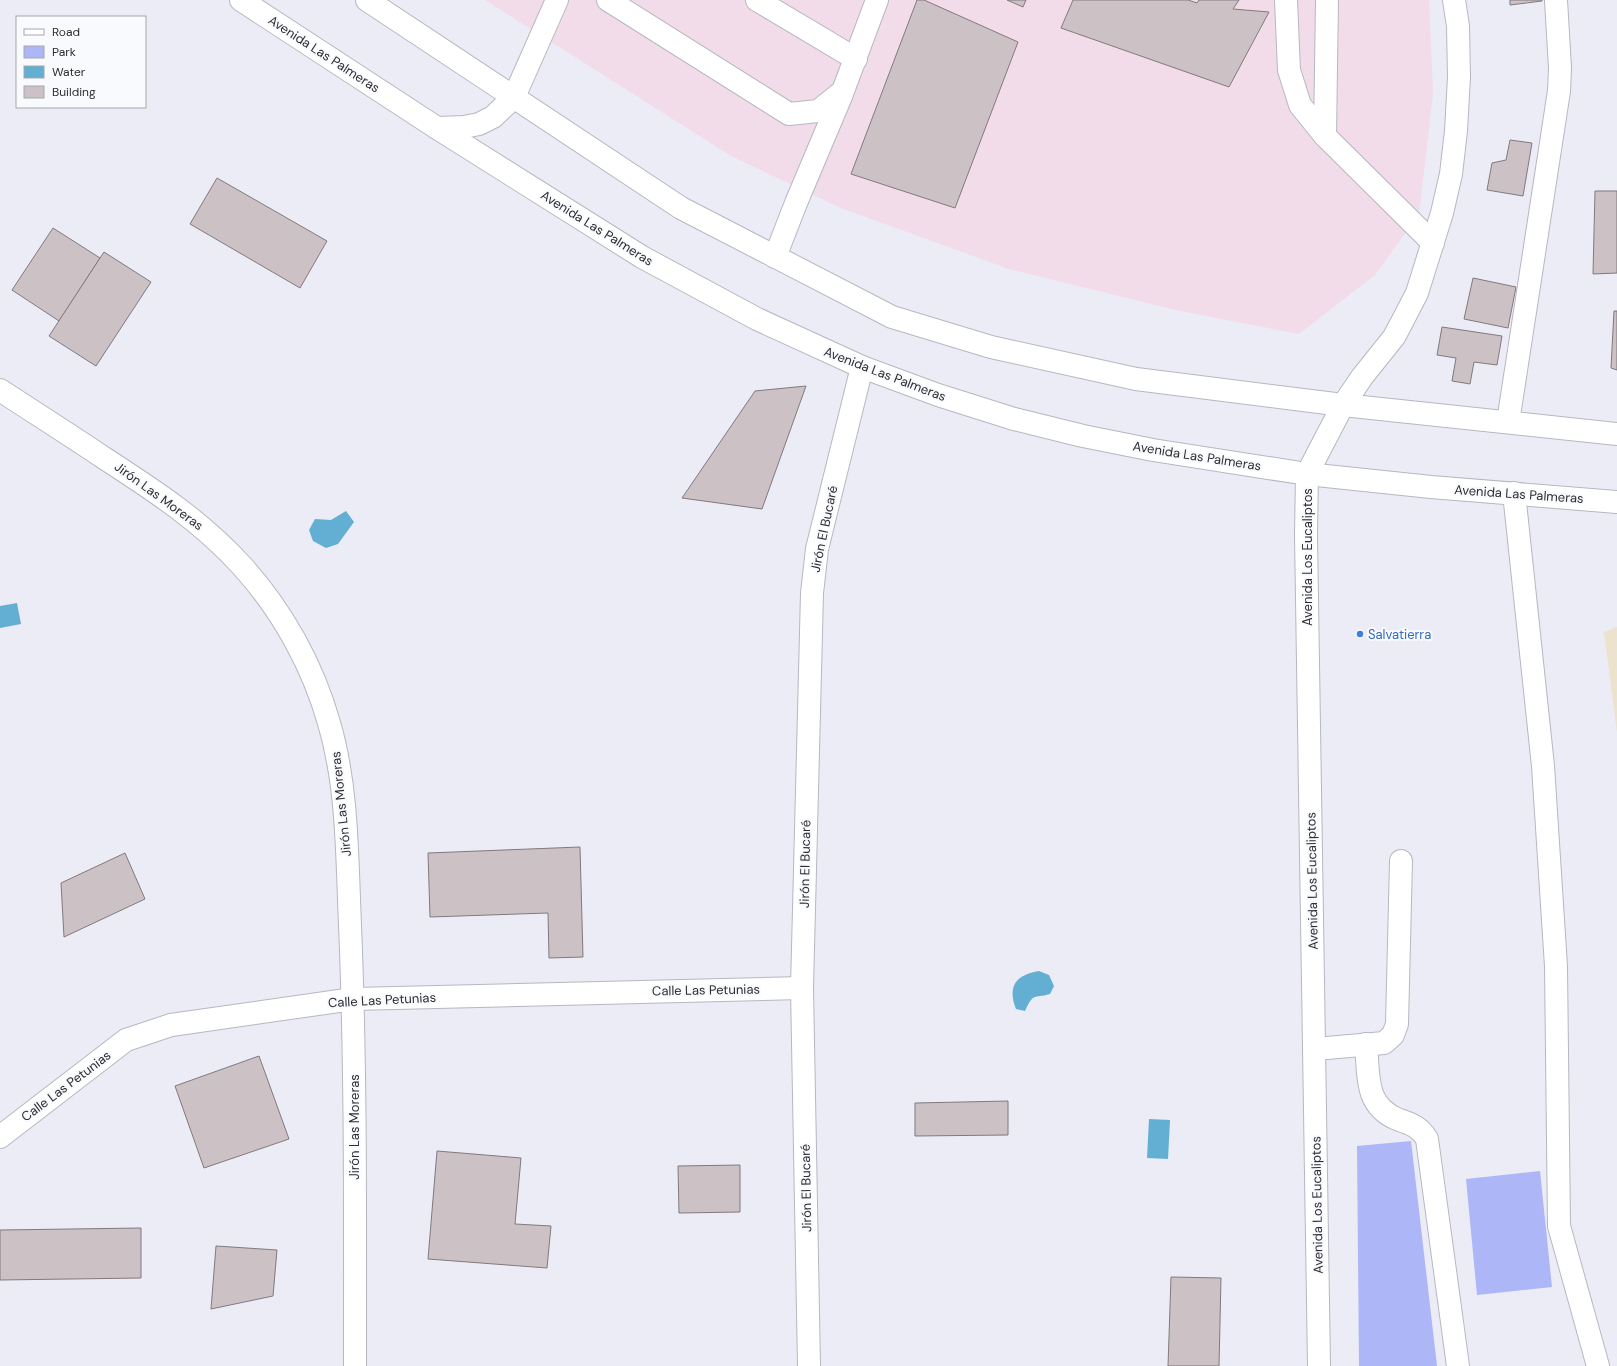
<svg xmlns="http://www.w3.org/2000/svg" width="1617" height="1366" font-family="'DM Sans',sans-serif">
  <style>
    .industrial { fill: #ebe3cd }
    .education { fill: #f2dce9 }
    .green { fill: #adb6f7 }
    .water { fill: #62afd3 }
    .building { fill: #ccc2c6; stroke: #82797d }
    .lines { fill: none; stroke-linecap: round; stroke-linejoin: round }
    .minor-casing { stroke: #b6b8c1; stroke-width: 24 }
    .major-casing { stroke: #b6b8c1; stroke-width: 24 }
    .minor { stroke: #fff; stroke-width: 22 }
    .major { stroke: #fff; stroke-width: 22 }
    .shop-dot { fill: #3f7fe0; stroke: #f9fafe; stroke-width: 1.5 }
    .labels { text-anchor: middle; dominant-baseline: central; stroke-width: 4; stroke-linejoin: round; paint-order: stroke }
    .street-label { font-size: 13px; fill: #2d2d31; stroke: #f9fafe }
    .shop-label { font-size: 13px; fill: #366cbe; stroke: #f9fafe; text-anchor: start }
  </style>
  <rect width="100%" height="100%" fill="#ebecf6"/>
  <!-- industrial -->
  <polygon class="industrial" points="1617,627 1617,733 1604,632"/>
  <!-- education -->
  <polygon class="education" points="485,0 1429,0 1433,94 1419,214 1375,275 1299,334 1180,311 1009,269 841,208 731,156"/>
  <!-- green -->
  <g class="green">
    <polygon points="1411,1141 1437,1366 1359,1366 1357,1146"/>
    <polygon points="1540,1171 1552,1287 1477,1295 1466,1179"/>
  </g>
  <!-- water -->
  <g class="water">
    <polygon points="346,511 354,522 338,544 326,548 313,541 309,530 315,519 331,520"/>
    <polygon points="17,603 21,624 0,628 0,606"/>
    <path d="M1039 971 1049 975 1054 986 1050 994C1033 999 1034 992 1025 1011L1016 1009C1007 986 1016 975 1039 971Z"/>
    <polygon points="1149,1119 1170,1120 1168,1159 1147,1158"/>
  </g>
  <!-- building -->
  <g class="building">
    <polygon points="917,0 924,0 1018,42 955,208 851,174"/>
    <polygon points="1007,0 1026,0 1023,7"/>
    <polygon points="1073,0 1188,0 1197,3 1199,0 1239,0 1233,9 1269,12 1229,87 1061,28"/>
    <polygon points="1510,0 1542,0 1542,1 1510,5"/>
    <polygon points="1510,140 1532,143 1523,196 1487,190 1492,163 1506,160"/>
    <polygon points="217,178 327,241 300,288 190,224"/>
    <polygon points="1595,191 1617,191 1617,273 1593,274"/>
    <polygon points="53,228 100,258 59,321 12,290"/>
    <polygon points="104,252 151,282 96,366 49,336"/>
    <polygon points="1473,278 1516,287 1508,328 1464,319"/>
    <polygon points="1614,311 1617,311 1617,370 1611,368"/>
    <polygon points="1442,327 1502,336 1497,365 1474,362 1470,384 1452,381 1456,358 1437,355"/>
    <polygon points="806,386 762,509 682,498 755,391"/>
    <polygon points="580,847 583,957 549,958 548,913 430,917 428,853"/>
    <polygon points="125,853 145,899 64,937 61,883"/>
    <polygon points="259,1056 289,1139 204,1168 175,1086"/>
    <polygon points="1008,1101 1008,1135 915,1136 915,1103"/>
    <polygon points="437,1151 521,1158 515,1224 551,1226 547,1268 428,1259"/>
    <polygon points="740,1165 740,1212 679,1213 678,1166"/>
    <polygon points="141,1228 141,1278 0,1280 0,1230"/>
    <polygon points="216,1246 277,1250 273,1296 211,1309"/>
    <polygon points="1171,1277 1221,1278 1219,1366 1168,1366"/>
  </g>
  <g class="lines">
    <defs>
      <g id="minor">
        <polyline points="608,0 789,114 818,111 843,91 877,0"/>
        <polyline points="757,0 856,59"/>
        <polyline points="1286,0 1289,70 1300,105 1325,136 1433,243"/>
        <polyline points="437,128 464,127 479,124 493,117 514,97 557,0"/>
        <polyline points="1325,136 1327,0"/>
        <polyline points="775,257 796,203 842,94"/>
        <path d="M0 390C35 413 70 435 104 458 155 491 201 521 242 566 282 610 313 666 329 723 348 787 347 858 350 925 356 1072 355 1219 355 1366"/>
        <polyline points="1508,422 1559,91 1560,68 1556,0"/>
        <polyline points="1514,493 1543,766 1556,966 1559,1226 1598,1366"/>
        <path d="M1366 1044C1369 1075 1364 1105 1397 1119 1411 1124 1419 1126 1427 1139L1458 1366"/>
        <polyline points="1315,1049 1384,1043 1393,1035 1397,1024 1401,861"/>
        <polyline points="0,1137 126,1040 171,1025 353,999 802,988"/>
        <polyline points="809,1366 802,988 812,593 817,549 862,367"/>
        <polyline points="1319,1366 1306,535 1307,474 1343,405 1362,377 1394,337 1402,322 1417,293 1442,213 1451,174 1456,131 1459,77 1458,26 1454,0"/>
      </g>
      <g id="major">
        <polyline points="241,0 437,128 642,257 757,319 862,367 938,395 1014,419 1083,436 1153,450 1307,474 1431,487 1617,502"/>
        <polyline points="367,0 681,208 892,317 991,347 1136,379 1343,405 1617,434"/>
      </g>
    </defs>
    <!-- minor casing -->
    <use href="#minor" class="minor-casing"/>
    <!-- major casing -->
    <use href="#major" class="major-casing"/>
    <!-- minor -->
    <use href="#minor" class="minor"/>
    <!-- major -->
    <use href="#major" class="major"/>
  </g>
  <!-- markers -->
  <circle class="shop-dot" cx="1360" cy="634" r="4"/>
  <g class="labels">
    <!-- street labels -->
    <g class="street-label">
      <text transform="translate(324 54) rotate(33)">Avenida Las Palmeras</text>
      <text transform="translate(597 228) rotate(32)">Avenida Las Palmeras</text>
      <text transform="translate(885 374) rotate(21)">Avenida Las Palmeras</text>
      <text transform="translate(1197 456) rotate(9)">Avenida Las Palmeras</text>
      <text transform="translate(1519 494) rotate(4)">Avenida Las Palmeras</text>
      <text transform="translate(159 496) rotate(36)">Jirón Las Moreras</text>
      <text transform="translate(824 529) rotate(-78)">Jirón El Bucaré</text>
      <text transform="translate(1307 557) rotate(-90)">Avenida Los Eucaliptos</text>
      <text transform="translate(341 804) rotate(-96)">Jirón Las Moreras</text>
      <text transform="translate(805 864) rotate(-89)">Jirón El Bucaré</text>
      <text transform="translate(1312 881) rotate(-91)">Avenida Los Eucaliptos</text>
      <text transform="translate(706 990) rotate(-1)">Calle Las Petunias</text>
      <text transform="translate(382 1000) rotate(-3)">Calle Las Petunias</text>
      <text transform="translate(66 1086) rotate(-37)">Calle Las Petunias</text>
      <text transform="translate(354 1127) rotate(-90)">Jirón Las Moreras</text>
      <text transform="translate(806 1188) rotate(-91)">Jirón El Bucaré</text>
      <text transform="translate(1317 1205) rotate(-91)">Avenida Los Eucaliptos</text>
    </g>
    <!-- shop labels -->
    <g class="shop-label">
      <text x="1368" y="634">Salvatierra</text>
    </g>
  </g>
  <!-- legend -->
  <rect x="16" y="16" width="130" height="92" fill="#f9fafe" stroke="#a7a8ac"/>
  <rect x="24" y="29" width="20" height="6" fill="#ffffff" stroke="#a7a8ac"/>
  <text x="52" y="36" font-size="12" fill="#2d2d31">Road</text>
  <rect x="24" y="46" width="20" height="12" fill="#adb6f7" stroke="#a7a8ac"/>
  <text x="52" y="56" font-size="12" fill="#2d2d31">Park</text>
  <rect x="24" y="66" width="20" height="12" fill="#62afd3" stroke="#a7a8ac"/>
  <text x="52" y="76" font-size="12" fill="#2d2d31">Water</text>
  <rect x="24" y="86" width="20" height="12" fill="#ccc2c6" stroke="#a7a8ac"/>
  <text x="52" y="96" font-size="12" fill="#2d2d31">Building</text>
</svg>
